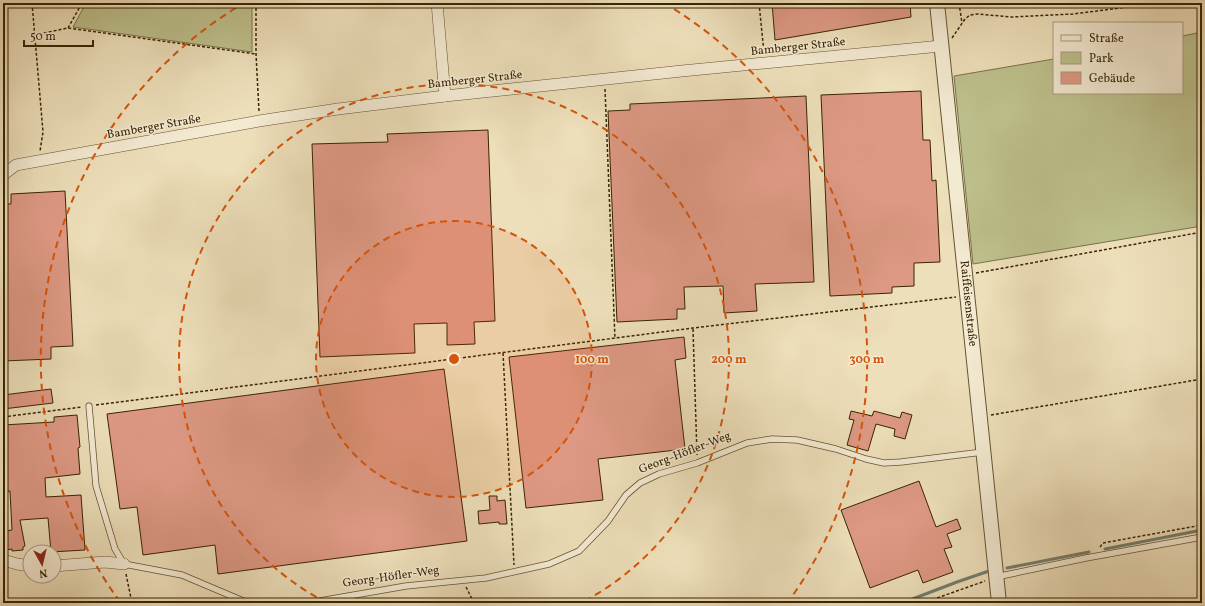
<svg xmlns="http://www.w3.org/2000/svg" width="1205" height="606" font-family="Vollkorn,serif">
  <style>
    .green { fill: #bdc08c; stroke: #7b7248 }
    .lines { fill: none; stroke-linecap: round; stroke-linejoin: round }
    .stream { stroke: #747e70; stroke-width: 3 }
    .building { fill: #de9984; stroke: #392403 }
    .service-casing { stroke: #665331; stroke-width: 7 }
    .minor-casing { stroke: #665331; stroke-width: 12 }
    .tertiary-casing { stroke: #665331; stroke-width: 16 }
    .path { stroke: #392403; stroke-width: 1.5; stroke-dasharray: 3 2; stroke-linecap: butt }
    .service { stroke: #f3ead2; stroke-width: 5.5 }
    .minor { stroke: #f3ead2; stroke-width: 11 }
    .tertiary { stroke: #f3ead2; stroke-width: 14 }
    .ring { fill: none; stroke: #d6540b; stroke-width: 2; stroke-dasharray: 7 5 }
    .labels { text-anchor: middle; dominant-baseline: central; stroke-width: 3; stroke-linejoin: round; paint-order: stroke }
    .street-label { font-size: 12px; fill: #392403; stroke: #f3ead2 }
    .centre { fill: #d6540b; stroke: #f3ead2; stroke-width: 2 }
    .ring-label { font-size: 12px; text-anchor: middle; font-weight: bold; fill: #d6540b; stroke: #f3ead2; stroke-width: 3; stroke-linejoin: round; paint-order: stroke }
  </style>
  <rect width="100%" height="100%" fill="#eddfba"/>
  <filter id="stains"><feTurbulence type="fractalNoise" baseFrequency=".005" numOctaves="4"/><feColorMatrix values="0 0 0 0 .2 0 0 0 0 .09 0 0 0 0 .02 0 0 0 .5 -.17"/></filter>
  <radialGradient id="worn" r=".72"><stop offset=".6" stop-color="#630" stop-opacity="0"/><stop offset="1" stop-color="#630" stop-opacity=".3"/></radialGradient>
  <!-- green -->
  <g class="green">
    <polygon points="86,3 252,3 252,52 73,27"/>
    <polygon points="1202,32 1202,226 973,264 954,76 1054,59 1054,93 1182,93 1182,36"/>
  </g>
  <g class="lines">
    <!-- stream -->
    <g class="stream">
      <polyline points="1105,549 1202,530"/>
      <polyline points="1007,568 1089,552"/>
      <polyline points="902,603 957,582 989,571"/>
    </g>
  </g>
  <!-- building -->
  <g class="building">
    <polygon points="772,3 910,3 911,17 775,40"/>
    <polygon points="921,91 923,140 930,140 932,181 936,180 940,262 914,263 914,286 892,287 892,293 830,296 821,95"/>
    <polygon points="806,96 814,282 755,284 757,311 724,313 723,286 684,287 685,309 677,309 677,319 617,322 608,111 630,110 630,104"/>
    <polygon points="488,130 495,321 474,322 475,344 447,345 447,323 414,324 415,353 320,357 312,144 388,142 387,134"/>
    <polygon points="65,191 73,346 51,347 51,359 3,361 3,204 11,204 11,194"/>
    <polygon points="684,337 686,358 675,360 685,449 598,459 603,500 526,508 509,357"/>
    <polygon points="444,369 467,541 218,574 215,545 143,555 137,507 120,509 107,414"/>
    <polygon points="51,389 53,403 3,409 3,395"/>
    <polygon points="851,411 872,416 874,411 900,418 902,412 912,415 905,439 894,436 895,429 876,424 868,451 847,445 854,420 849,419"/>
    <polygon points="77,415 80,447 78,448 80,474 45,478 46,497 81,495 85,550 51,552 48,518 20,520 25,546 23,547 23,550 12,551 12,549 6,550 6,548 3,549 3,535 6,535 5,531 12,530 10,491 5,492 3,455 3,425 54,422 54,417"/>
    <polygon points="919,481 936,527 957,519 961,529 947,534 952,547 944,549 953,572 923,583 918,570 870,588 841,510"/>
    <polygon points="489,496 497,496 497,501 505,500 507,524 499,524 499,522 479,524 478,511 490,510"/>
  </g>
  <g class="lines">
    <defs>
      <g id="service">
        <polyline points="89,406 96,486 115,549 124,564 182,575 248,603"/>
        <polyline points="3,497 4,497"/>
        <polyline points="996,577 1086,558 1202,537"/>
        <polyline points="308,603 406,586 486,578 549,564 579,551 608,521 626,495 640,483 659,474 697,463 747,443 772,439 797,440 836,449 866,459 884,463 901,462 983,452"/>
      </g>
      <g id="minor">
        <polyline points="437,3 445,96"/>
        <polyline points="3,175 16,165 259,121 338,109 445,96 682,71 941,46"/>
        <polyline points="3,560 17,564 30,566"/>
        <polyline points="54,566 105,562 124,564"/>
      </g>
      <g id="tertiary">
        <path id="s1" d="M937 3 999 603"/>
      </g>
    </defs>
    <!-- service casing -->
    <use href="#service" class="service-casing"/>
    <!-- minor casing -->
    <use href="#minor" class="minor-casing"/>
    <!-- tertiary casing -->
    <use href="#tertiary" class="tertiary-casing"/>
    <!-- path -->
    <g class="path">
      <polyline points="32,3 43,132 40,151"/>
      <polyline points="256,3 256,54 259,111"/>
      <polyline points="759,3 764,53"/>
      <polyline points="959,3 962,23"/>
      <polyline points="68,28 82,3"/>
      <polyline points="34,35 68,28 256,54"/>
      <polyline points="952,38 965,19 970,15 978,14 1011,17 1073,14 1159,3"/>
      <polyline points="605,89 615,339"/>
      <polyline points="976,273 1202,232"/>
      <polyline points="693,329 697,455"/>
      <polyline points="503,353 514,565"/>
      <polyline points="96,405 693,328 956,297"/>
      <polyline points="991,415 1202,379"/>
      <polyline points="3,417 82,407"/>
      <polyline points="1100,547 1103,543 1202,525"/>
      <polyline points="126,574 132,603"/>
      <polyline points="466,587 474,603"/>
      <polyline points="923,603 985,581"/>
    </g>
    <!-- service -->
    <use href="#service" class="service"/>
    <!-- minor -->
    <use href="#minor" class="minor"/>
    <!-- tertiary -->
    <use href="#tertiary" class="tertiary"/>
  </g>
  <!-- distance rings -->
  <circle cx="454" cy="359" r="138" fill="#d6540b" fill-opacity=".12"/>
  <g class="ring">
    <circle cx="454" cy="359" r="138"/>
    <path d="M327 603A275 275 0 1 1 581 603"/>
    <path d="M120 602A413 413 0 0 1 244 3M664 3A413 413 0 0 1 788 602"/>
  </g>
  <g class="labels">
    <!-- street labels -->
    <g class="street-label">
      <text transform="translate(798 47) rotate(-6)">Bamberger Straße</text>
      <text transform="translate(475 80) rotate(-6)">Bamberger Straße</text>
      <text transform="translate(154 127) rotate(-10)">Bamberger Straße</text>
      <text stroke="none"><textPath href="#s1" startOffset="302">Raiffeisenstraße</textPath></text>
      <text transform="translate(685 453) rotate(-21)">Georg-Höfler-Weg</text>
      <text transform="translate(391 577) rotate(-8)">Georg-Höfler-Weg</text>
    </g>
  </g>
  <circle cx="454" cy="359" r="6" class="centre"/>
  <g class="ring-label">
    <text x="592" y="363">100 m</text>
    <text x="729" y="363">200 m</text>
    <text x="867" y="363">300 m</text>
  </g>
  <!-- margin -->
  <rect width="1205" height="606" fill="none" stroke="#eddfba" stroke-width="16"/>
  <rect x="4" y="4" width="1197" height="598" fill="none" stroke="#392403" stroke-width="2"/>
  <rect x="8" y="8" width="1189" height="590" fill="none" stroke="#392403"/>
  <!-- legend -->
  <rect x="1053" y="22" width="130" height="72" fill="#f3ead2" stroke="#a99b7f"/>
  <rect x="1061" y="35" width="20" height="6" fill="#f3ead2" stroke="#a99b7f"/>
  <text x="1089" y="42" font-size="12" fill="#392403">Straße</text>
  <rect x="1061" y="52" width="20" height="12" fill="#bdc08c" stroke="#a99b7f"/>
  <text x="1089" y="62" font-size="12" fill="#392403">Park</text>
  <rect x="1061" y="72" width="20" height="12" fill="#de9984" stroke="#a99b7f"/>
  <text x="1089" y="82" font-size="12" fill="#392403">Gebäude</text>
  <!-- north arrow -->
  <g transform="translate(42 564) rotate(172)"><circle r="19" fill="#f3ead2" stroke="#a99b7f"/>
  <path d="M0-3L7 15L0 10L-7 15Z" fill="#8f2418"/>
  <text y="-6" font-size="11" font-weight="bold" text-anchor="middle" fill="#392403">N</text>
  </g>
  <!-- scale -->
  <path d="M24 40v6h69v-6" fill="none" stroke="#392403" stroke-width="2"/>
  <text x="30" y="40" font-size="12" fill="#392403" stroke="#f3ead2" stroke-width="3" paint-order="stroke">50 m</text>
  <rect width="100%" height="100%" filter="url(#stains)"/>
  <rect width="100%" height="100%" fill="url(#worn)"/>
</svg>
